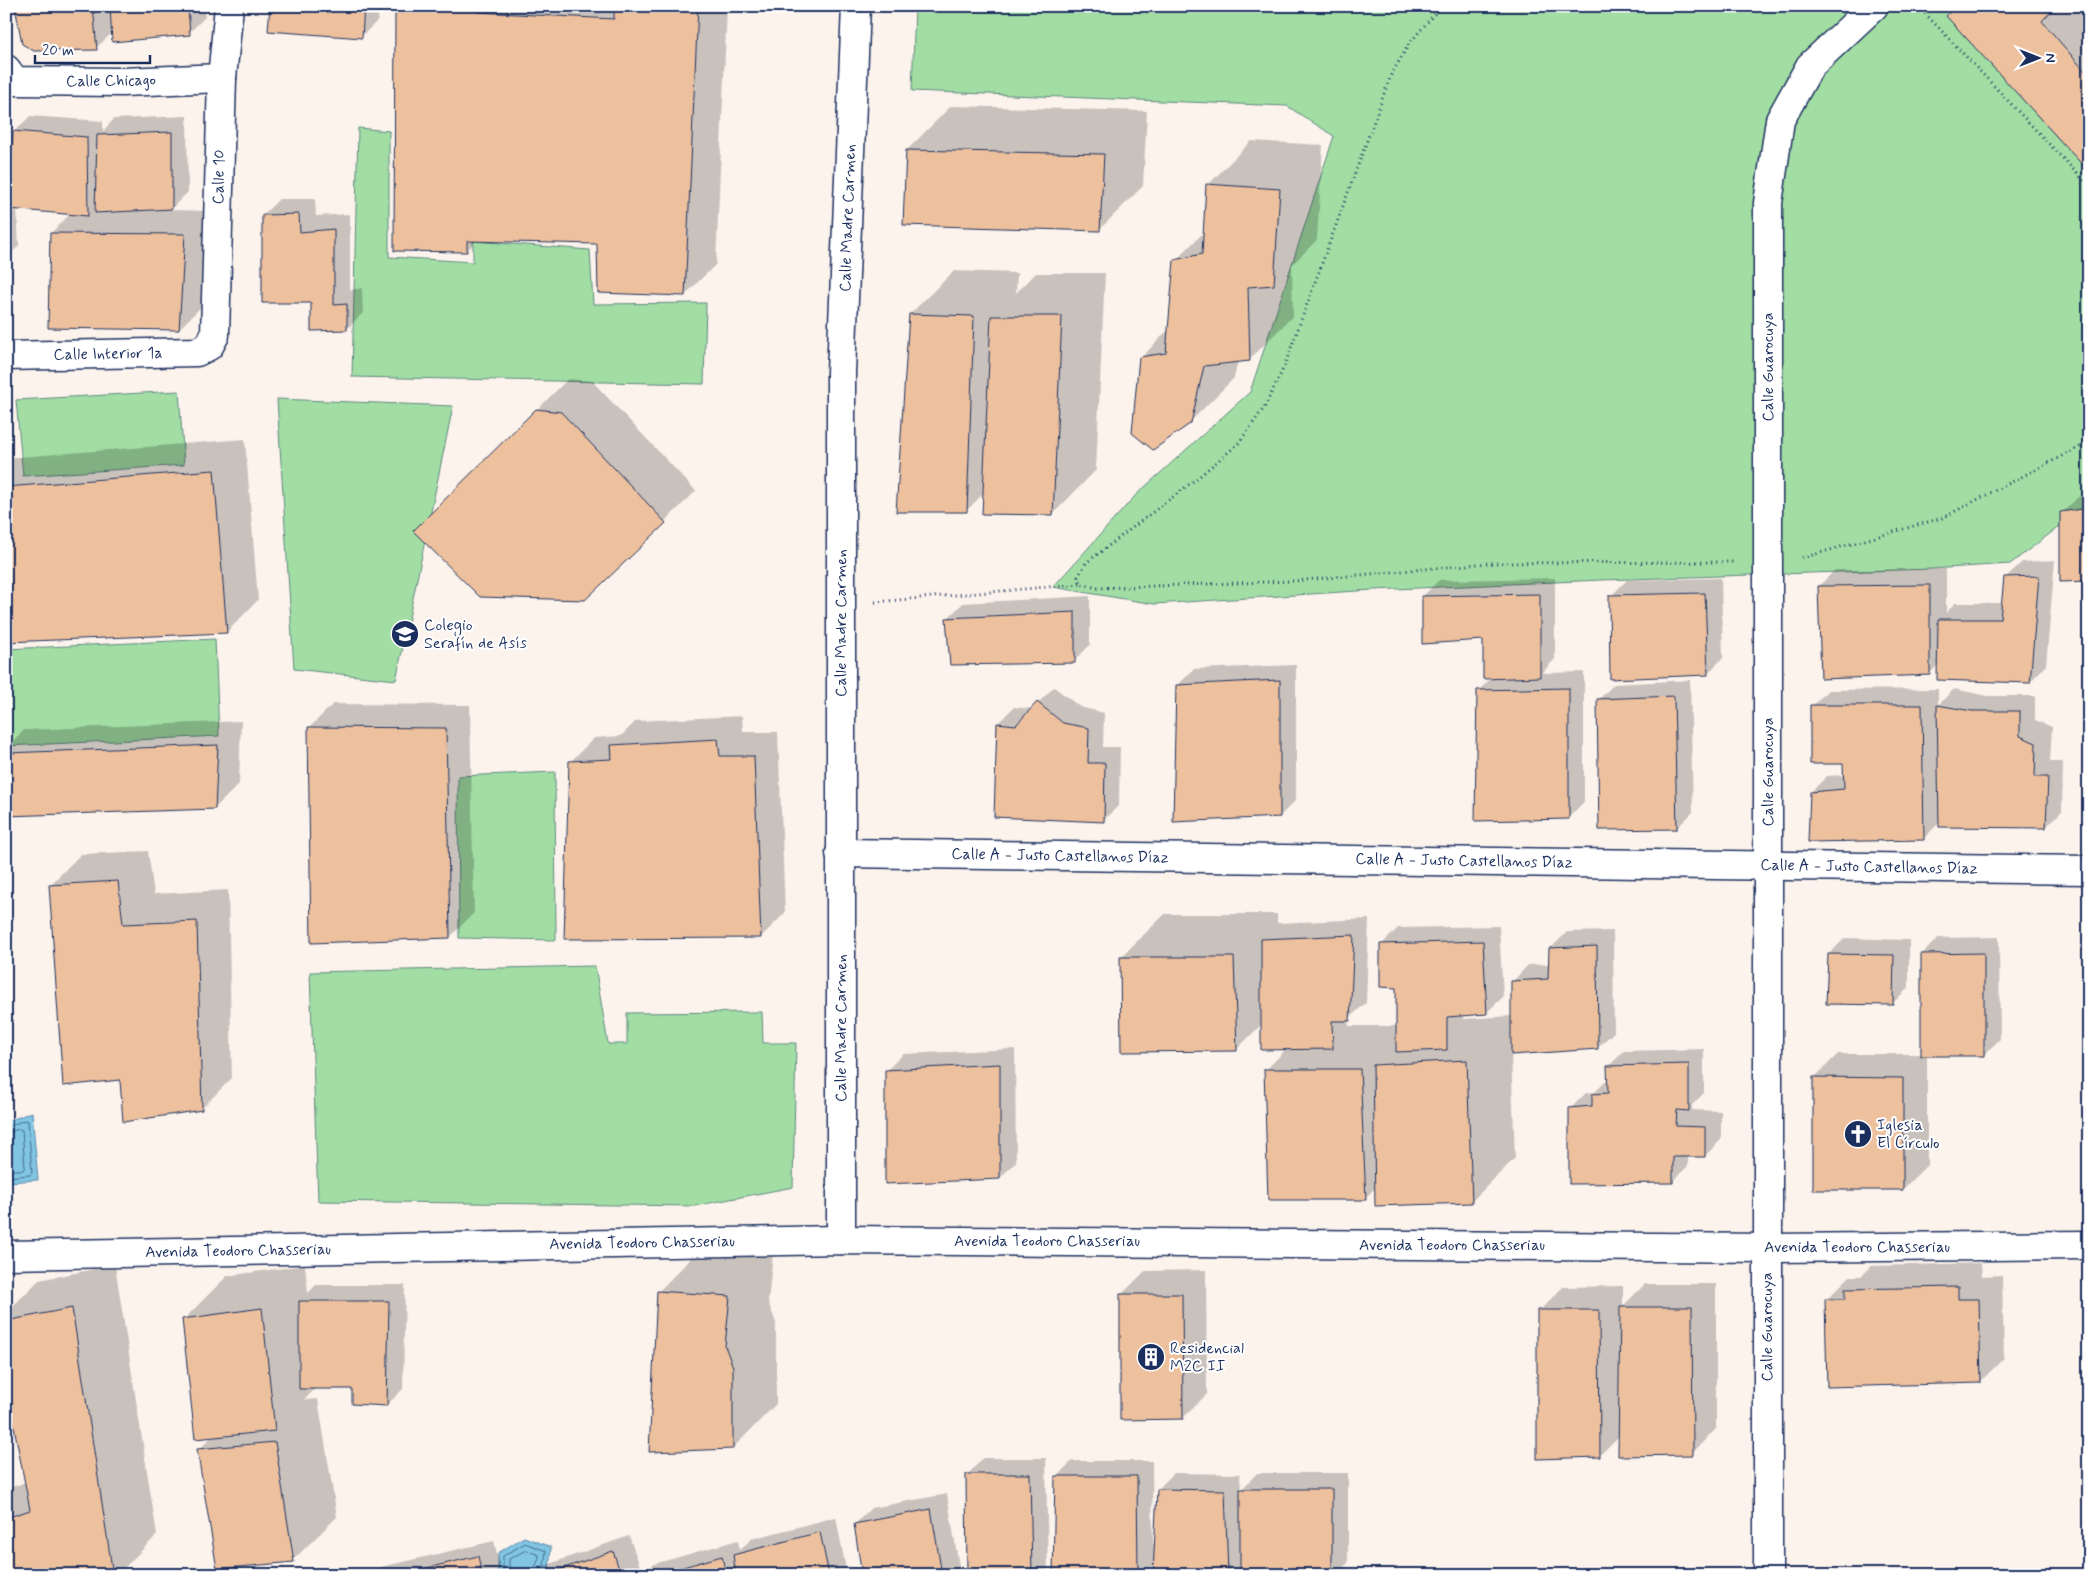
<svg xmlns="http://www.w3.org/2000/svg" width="2095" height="1581" font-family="Mynerve,sans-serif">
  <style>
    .green { fill: #a2dea4; stroke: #5e8681 }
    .water { fill: #81c5e2; stroke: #5889ad }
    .shadow { fill: #0003 }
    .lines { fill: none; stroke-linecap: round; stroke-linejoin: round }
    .shore { stroke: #446b93; stroke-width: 1 }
    .building { fill: #eec19e; stroke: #1b2f5e }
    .minor-casing { stroke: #1b2f5e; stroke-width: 31 }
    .tertiary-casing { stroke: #1b2f5e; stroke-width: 31 }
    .path { stroke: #1b2f5e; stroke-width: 3; stroke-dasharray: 1 4; stroke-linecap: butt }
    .minor { stroke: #fff; stroke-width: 28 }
    .tertiary { stroke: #fff; stroke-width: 28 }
    .labels { text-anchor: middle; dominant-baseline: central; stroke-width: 4; stroke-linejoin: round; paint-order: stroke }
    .street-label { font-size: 16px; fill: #1b2f5e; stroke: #fff }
    .poi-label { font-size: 16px; fill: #1b2f5e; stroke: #fff; text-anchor: start }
  </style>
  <rect width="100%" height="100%" fill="#fcf3ec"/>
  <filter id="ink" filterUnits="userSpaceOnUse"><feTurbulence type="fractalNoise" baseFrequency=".02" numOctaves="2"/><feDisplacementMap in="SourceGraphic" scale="10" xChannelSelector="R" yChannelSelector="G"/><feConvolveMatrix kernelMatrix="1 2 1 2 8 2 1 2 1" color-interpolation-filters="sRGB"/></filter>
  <g filter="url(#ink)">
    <!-- green -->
    <g class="green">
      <polygon points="915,6 1946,6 2089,157 2089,504 2010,564 1930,569 1601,580 1373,590 1154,604 1053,587 1136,495 1250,392 1334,136 1287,106 912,91"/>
      <polygon points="358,128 389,131 389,257 473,262 473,241 590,250 593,304 706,303 704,384 352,377"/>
      <polygon points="179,391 184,465 23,476 16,400"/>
      <polygon points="277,399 453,406 396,680 294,669"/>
      <polygon points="215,639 219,736 6,746 6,649"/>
      <polygon points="555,772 556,940 459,938 458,776"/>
      <polygon points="595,966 608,1044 627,1044 627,1013 762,1012 763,1043 796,1043 793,1187 694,1206 318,1201 310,972"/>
    </g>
    <!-- water -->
    <g class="water">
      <polygon points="32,1112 38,1180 6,1182 6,1122"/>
      <polygon points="524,1537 551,1547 549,1571 536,1575 498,1575 498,1553"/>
    </g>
    <!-- shadow -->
    <g class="shadow">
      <polygon points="16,6 204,6 205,17 189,33 113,32 96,48"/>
      <polygon points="271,6 379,6 378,20 362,36"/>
      <polygon points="397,6 727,6 716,264 685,295 598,243 477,240 467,251"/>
      <polygon points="1957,6 2089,6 2089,170"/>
      <polygon points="951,106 1147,111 1143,186 1099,230 907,150"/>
      <polygon points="30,116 103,121 103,131 114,119 187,116 188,192 170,210 209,211 203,305 179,329 51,233 71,213 17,209 19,246 6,258 6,194 11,194 14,132"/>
      <polygon points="6,123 11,127 9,153 6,156"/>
      <polygon points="1251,141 1323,145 1317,240 1292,265 1293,316 1249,360 1238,361 1234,378 1190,422 1141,358 1169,329 1175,261 1205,231 1208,185"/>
      <polygon points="279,199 315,199 316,216 350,214 350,290 362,288 363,313 347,329 313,302 263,215"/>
      <polygon points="954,271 1017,273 1016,293 1036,273 1105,273 1096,470 1053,514 984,493 966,511 910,314"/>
      <polygon points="568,379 592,381 696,491 585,599 415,531"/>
      <polygon points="245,439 258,600 227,632 6,641 6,458"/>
      <polygon points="2089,495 2089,580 2062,513 2078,497"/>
      <polygon points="2055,560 2046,665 2030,682 1938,665 1929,674 1819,586 1835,570 1946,569 1946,613 1955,603 2003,603 2005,578 2022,562"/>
      <polygon points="1555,578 1555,659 1542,673 1584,672 1584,802 1568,818 1478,691 1491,678 1484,639 1423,596 1439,580"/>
      <polygon points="1721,578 1723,658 1707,674 1611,596 1627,580"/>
      <polygon points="1090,596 1090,645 1074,661 947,619 963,603"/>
      <polygon points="1296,665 1296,800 1280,816 1178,685 1194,669"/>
      <polygon points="1690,680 1693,812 1677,828 1598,700 1614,684"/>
      <polygon points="1054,687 1080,707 1104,713 1103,747 1120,747 1119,805 1103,821 998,723 1014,707 1032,709"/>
      <polygon points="1938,689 1938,705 1954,689 1988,696 2035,696 2035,720 2052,727 2050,762 2063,762 2062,811 2046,827 1940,822 1923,839 1811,792 1827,776 1844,775 1844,762 1812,706 1828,690"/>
      <polygon points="333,704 470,705 474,913 450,937 309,728"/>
      <polygon points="742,716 743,732 778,732 785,913 761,937 570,762 594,738 621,736 636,721"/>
      <polygon points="241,721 239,784 215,808 6,815 6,748 24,730"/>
      <polygon points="148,851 154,894 228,890 232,1078 201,1109 121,1079 50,885 81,854"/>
      <polygon points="1165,914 1277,914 1277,923 1369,919 1366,1003 1348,1019 1349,1026 1397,1026 1398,987 1382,944 1398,928 1499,926 1503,997 1486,1013 1463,1014 1463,1019 1512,1016 1512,982 1528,965 1550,964 1551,948 1567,932 1613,931 1614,1032 1597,1048 1511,1053 1515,1158 1471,1202 1376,1187 1365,1198 1266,1070 1287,1048 1262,1024 1236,1050 1121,957"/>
      <polygon points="1999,937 2000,1039 1984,1055 1927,1055 1927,1165 1903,1189 1814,1078 1838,1054 1923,1054 1922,954 1938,938"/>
      <polygon points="1845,938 1909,940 1909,987 1893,1003 1829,954"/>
      <polygon points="1015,1049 1016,1162 1000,1178 887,1070 903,1054"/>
      <polygon points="1704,1049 1704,1093 1692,1105 1692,1110 1721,1111 1721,1140 1705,1156 1688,1156 1688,1166 1672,1182 1570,1109 1586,1093 1595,1092 1608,1079 1608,1067 1624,1051"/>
      <polygon points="701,1248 773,1253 768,1302 776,1323 776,1404 733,1448 658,1292"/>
      <polygon points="1981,1263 1982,1276 2002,1275 2004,1358 1980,1382 1826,1300 1850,1276 1861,1276 1871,1266"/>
      <polygon points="115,1265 157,1535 117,1575 6,1575 6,1493 12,1487 26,1482 6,1378 6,1313 39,1280"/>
      <polygon points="305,1265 308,1293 316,1285 405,1285 403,1389 387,1405 353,1388 316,1388 304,1400 318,1399 337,1517 293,1560 199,1450 212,1436 183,1320 227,1276"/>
      <polygon points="1206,1270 1207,1394 1183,1418 1121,1295 1145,1271"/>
      <polygon points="1645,1284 1716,1284 1716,1429 1692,1453 1620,1435 1599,1456 1539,1311 1563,1287 1623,1286 1623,1306"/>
      <polygon points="983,1458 1046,1458 1048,1575 968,1575 967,1475"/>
      <polygon points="1072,1461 1152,1461 1153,1544 1156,1544 1158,1489 1174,1473 1240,1474 1241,1490 1257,1473 1348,1473 1348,1563 1335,1575 1154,1575 1155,1563 1143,1575 1055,1575 1056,1477"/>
      <polygon points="947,1494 960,1572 957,1575 863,1575 855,1524 871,1508"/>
      <polygon points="836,1517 847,1575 644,1575 654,1564 738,1540 740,1550 751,1539"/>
      <polygon points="629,1536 641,1569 635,1575 518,1575"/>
      <polygon points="494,1541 502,1575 373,1575 381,1567"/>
    </g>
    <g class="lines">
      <!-- shore -->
      <g class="shore">
        <polyline points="6,1127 25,1120 28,1121 32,1173 30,1175 6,1177"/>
        <polyline points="6,1133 19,1129 22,1130 25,1167 23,1170 6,1170"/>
        <polyline points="503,1575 503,1556 525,1543 546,1551 544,1566 540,1571 540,1575"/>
        <path d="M509 1575V1559L526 1550 539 1555C539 1563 533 1567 533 1575"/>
      </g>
    </g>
    <!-- building -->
    <g class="building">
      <polygon points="15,6 93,6 97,50 34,51 22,44"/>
      <polygon points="110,6 188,6 190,35 112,42"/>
      <polygon points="270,6 364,6 362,38 268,31"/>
      <polygon points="395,6 476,6 477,12 614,19 614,6 698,6 685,296 598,293 597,244 467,241 467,252 394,251"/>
      <polygon points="1956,6 2056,6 2042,21 2089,76 2089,172 1946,16"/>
      <polygon points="13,131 87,137 88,216 9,209"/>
      <polygon points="172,132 172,209 95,213 97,135"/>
      <polygon points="906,150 1104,154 1100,231 903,225"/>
      <polygon points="1206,184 1280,189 1274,285 1248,287 1250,361 1204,366 1191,423 1153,450 1132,433 1139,357 1166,353 1174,260 1202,254"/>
      <polygon points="299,214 300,232 334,229 334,305 347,304 347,330 311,331 311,303 262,303 262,215"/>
      <polygon points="50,233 185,234 179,330 48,328"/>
      <polygon points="909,314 974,316 967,512 896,512"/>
      <polygon points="991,316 1062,316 1053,515 982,514"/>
      <polygon points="536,409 561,412 666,523 585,600 480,597 413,531"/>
      <polygon points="214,470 227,633 6,642 6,487"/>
      <polygon points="2089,508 2089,581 2060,582 2060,512"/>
      <polygon points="2039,576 2030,683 1937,680 1938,619 2000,619 2004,577"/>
      <polygon points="1930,585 1930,675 1821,679 1818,586"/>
      <polygon points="1705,593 1708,675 1610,679 1609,595"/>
      <polygon points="1540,594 1540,677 1483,679 1483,640 1422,644 1422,596"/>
      <polygon points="1075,612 1075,663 950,665 946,618"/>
      <polygon points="1280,680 1280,817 1173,822 1176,685"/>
      <polygon points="1569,688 1569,819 1475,821 1477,690"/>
      <polygon points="1674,696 1677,829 1599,830 1597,699"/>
      <polygon points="1037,702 1063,723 1089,728 1088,763 1105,763 1104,822 994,817 997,723 1016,725"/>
      <polygon points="1810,705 1922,705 1924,840 1808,842 1810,792 1844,789 1843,764 1810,764"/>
      <polygon points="1937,705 1972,711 2020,711 2020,736 2036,743 2035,777 2048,777 2046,828 1939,827"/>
      <polygon points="308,727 446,728 450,938 311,943"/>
      <polygon points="718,739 720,756 754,756 761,938 564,939 569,761 612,759 611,745"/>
      <polygon points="218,745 215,809 6,816 6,753"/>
      <polygon points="118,881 123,924 197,921 202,1110 123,1122 120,1080 63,1086 49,885"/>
      <polygon points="1354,935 1350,1021 1332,1021 1333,1049 1261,1050 1261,939"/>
      <polygon points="1483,941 1487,1014 1447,1017 1447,1050 1396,1052 1396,988 1380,987 1380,944"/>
      <polygon points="1597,946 1598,1049 1511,1055 1511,981 1548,979 1549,948"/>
      <polygon points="1984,953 1984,1056 1921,1056 1921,954"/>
      <polygon points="1828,954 1894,955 1893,1005 1826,1004"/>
      <polygon points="1120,957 1234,957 1237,1051 1121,1052"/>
      <polygon points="1467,1060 1472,1203 1375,1206 1373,1065"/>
      <polygon points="1000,1064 1000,1179 885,1184 885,1070"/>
      <polygon points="1689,1064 1689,1111 1677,1110 1676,1126 1705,1127 1705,1157 1673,1157 1673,1183 1569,1184 1569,1108 1592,1106 1592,1094 1608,1093 1607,1066"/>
      <polygon points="1264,1069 1360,1069 1366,1200 1268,1200"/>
      <polygon points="1813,1077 1903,1078 1903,1190 1813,1190"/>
      <polygon points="1958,1287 1958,1299 1979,1299 1981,1383 1827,1387 1825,1299 1845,1299 1845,1289"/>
      <polygon points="657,1291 730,1296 725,1346 733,1367 733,1449 649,1452"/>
      <polygon points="1120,1294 1182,1294 1183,1419 1120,1420"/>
      <polygon points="299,1301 389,1301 387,1406 352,1404 352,1389 299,1389"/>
      <polygon points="1620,1307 1692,1307 1693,1455 1618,1456"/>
      <polygon points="72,1308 113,1575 6,1575 6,1518 30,1510 6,1385 6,1321"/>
      <polygon points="262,1308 275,1431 195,1439 182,1319"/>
      <polygon points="1537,1310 1599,1310 1600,1457 1537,1459"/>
      <polygon points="275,1442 294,1562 217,1569 197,1449"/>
      <polygon points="966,1474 1030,1474 1032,1575 967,1575"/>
      <polygon points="1055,1476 1137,1476 1138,1575 1053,1575"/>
      <polygon points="1157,1489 1225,1490 1228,1575 1153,1575"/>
      <rect x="1240" y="1489" width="92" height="86"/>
      <polygon points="931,1509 942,1575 862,1575 854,1524"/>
      <polygon points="820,1532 829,1575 736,1575 733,1555"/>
      <polygon points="613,1551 621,1575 544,1575"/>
      <polygon points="478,1556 482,1575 397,1575"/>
      <polygon points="722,1556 726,1575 655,1575"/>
    </g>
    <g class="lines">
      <defs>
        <g id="minor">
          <polyline points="6,69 15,81 122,82 222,78"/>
          <polyline points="6,356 197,352 209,346 215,335 222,78 229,6"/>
          <polyline points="840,853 2089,870"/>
          <polyline points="841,1240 841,373 856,6"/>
          <polyline points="1768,1575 1768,203 1780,120 1810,66 1874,6"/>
        </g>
        <polyline id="tertiary" points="6,1255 841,1240 1767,1248 2089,1245"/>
      </defs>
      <!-- minor casing -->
      <use href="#minor" class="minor-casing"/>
      <!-- tertiary casing -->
      <use href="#tertiary" class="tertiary-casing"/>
      <!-- path -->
      <g class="path">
        <polyline points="1441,6 1409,44 1391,75 1284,367 1264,408 1238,444 1195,480 1086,563 1078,577 1081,584 1097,588 1294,581 1489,563 1733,562"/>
        <polyline points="1918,6 2089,186"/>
        <polyline points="1802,558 1942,518 2089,442"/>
        <polyline points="875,602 1081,584"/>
      </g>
      <!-- minor -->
      <use href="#minor" class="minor"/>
      <!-- tertiary -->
      <use href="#tertiary" class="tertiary"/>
    </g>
  </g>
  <!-- icons -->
  <defs>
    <symbol id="school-disc" viewBox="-11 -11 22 22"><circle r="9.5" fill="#1b2f5e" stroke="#fff"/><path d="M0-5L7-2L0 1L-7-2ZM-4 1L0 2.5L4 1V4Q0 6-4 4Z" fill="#fff"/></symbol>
    <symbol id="church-disc" viewBox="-11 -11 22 22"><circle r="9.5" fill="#1b2f5e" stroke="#fff"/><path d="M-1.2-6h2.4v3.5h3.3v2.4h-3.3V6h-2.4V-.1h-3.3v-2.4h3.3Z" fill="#fff"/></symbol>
    <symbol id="building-disc" viewBox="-11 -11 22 22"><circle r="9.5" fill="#1b2f5e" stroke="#fff"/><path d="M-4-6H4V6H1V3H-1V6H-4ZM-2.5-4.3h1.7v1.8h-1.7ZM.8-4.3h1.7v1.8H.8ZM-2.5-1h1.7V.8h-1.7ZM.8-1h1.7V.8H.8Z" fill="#fff"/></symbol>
  </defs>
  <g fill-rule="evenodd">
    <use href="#school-disc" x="389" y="618" width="32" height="32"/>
    <use href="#church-disc" x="1842" y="1118" width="32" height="32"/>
    <use href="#building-disc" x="1135" y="1341" width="32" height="32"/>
  </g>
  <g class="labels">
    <!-- street labels -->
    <g class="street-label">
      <text transform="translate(111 81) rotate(-1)">Calle Chicago</text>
      <text transform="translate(219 177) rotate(-89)">Calle 10</text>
      <text transform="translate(848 218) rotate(-88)">Calle Madre Carmen</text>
      <text transform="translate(108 354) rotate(-1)">Calle Interior 1a</text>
      <text transform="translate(1768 367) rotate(-90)">Calle Guarocuya</text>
      <text transform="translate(841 623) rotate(-90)">Calle Madre Carmen</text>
      <text transform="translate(1768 772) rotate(-90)">Calle Guarocuya</text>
      <text transform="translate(1060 856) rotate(1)">Calle A - Justo Castellanos Díaz</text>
      <text transform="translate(1464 861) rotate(1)">Calle A - Justo Castellanos Díaz</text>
      <text transform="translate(1869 867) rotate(1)">Calle A - Justo Castellanos Díaz</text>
      <text transform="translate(841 1028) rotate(-90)">Calle Madre Carmen</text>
      <text x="1047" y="1241">Avenida Teodoro Chasseriau</text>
      <text transform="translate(642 1243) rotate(-1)">Avenida Teodoro Chasseriau</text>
      <text x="1452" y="1245">Avenida Teodoro Chasseriau</text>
      <text x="1857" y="1247">Avenida Teodoro Chasseriau</text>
      <text transform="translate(238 1251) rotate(-1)">Avenida Teodoro Chasseriau</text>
      <text transform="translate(1767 1327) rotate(-90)">Calle Guarocuya</text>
    </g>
    <!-- poi labels -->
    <g class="poi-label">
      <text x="424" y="625">Colegio<tspan x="424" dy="18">Serafín de Asís</tspan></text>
      <text x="1877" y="1125">Iglesia<tspan x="1877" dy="18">El Círculo</tspan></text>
      <text x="1170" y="1348">Residencial<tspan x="1170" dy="18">M2C II</tspan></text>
    </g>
  </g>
  <!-- margin -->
  <rect width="2095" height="1581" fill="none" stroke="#fff" stroke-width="25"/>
  <rect x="12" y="12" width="2070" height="1556" fill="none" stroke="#1b2f5e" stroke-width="2" filter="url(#ink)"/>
  <!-- north arrow -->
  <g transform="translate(2038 58) rotate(90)" stroke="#ffffff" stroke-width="4" paint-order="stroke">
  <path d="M0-4L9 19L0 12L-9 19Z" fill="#1b2f5e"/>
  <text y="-8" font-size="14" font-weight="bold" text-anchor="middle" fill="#1b2f5e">N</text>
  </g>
  <!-- scale -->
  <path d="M35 55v8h115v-8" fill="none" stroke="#1b2f5e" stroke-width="2.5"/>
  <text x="42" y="55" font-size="15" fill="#1b2f5e" stroke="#ffffff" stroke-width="4" paint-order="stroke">20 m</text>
</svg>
